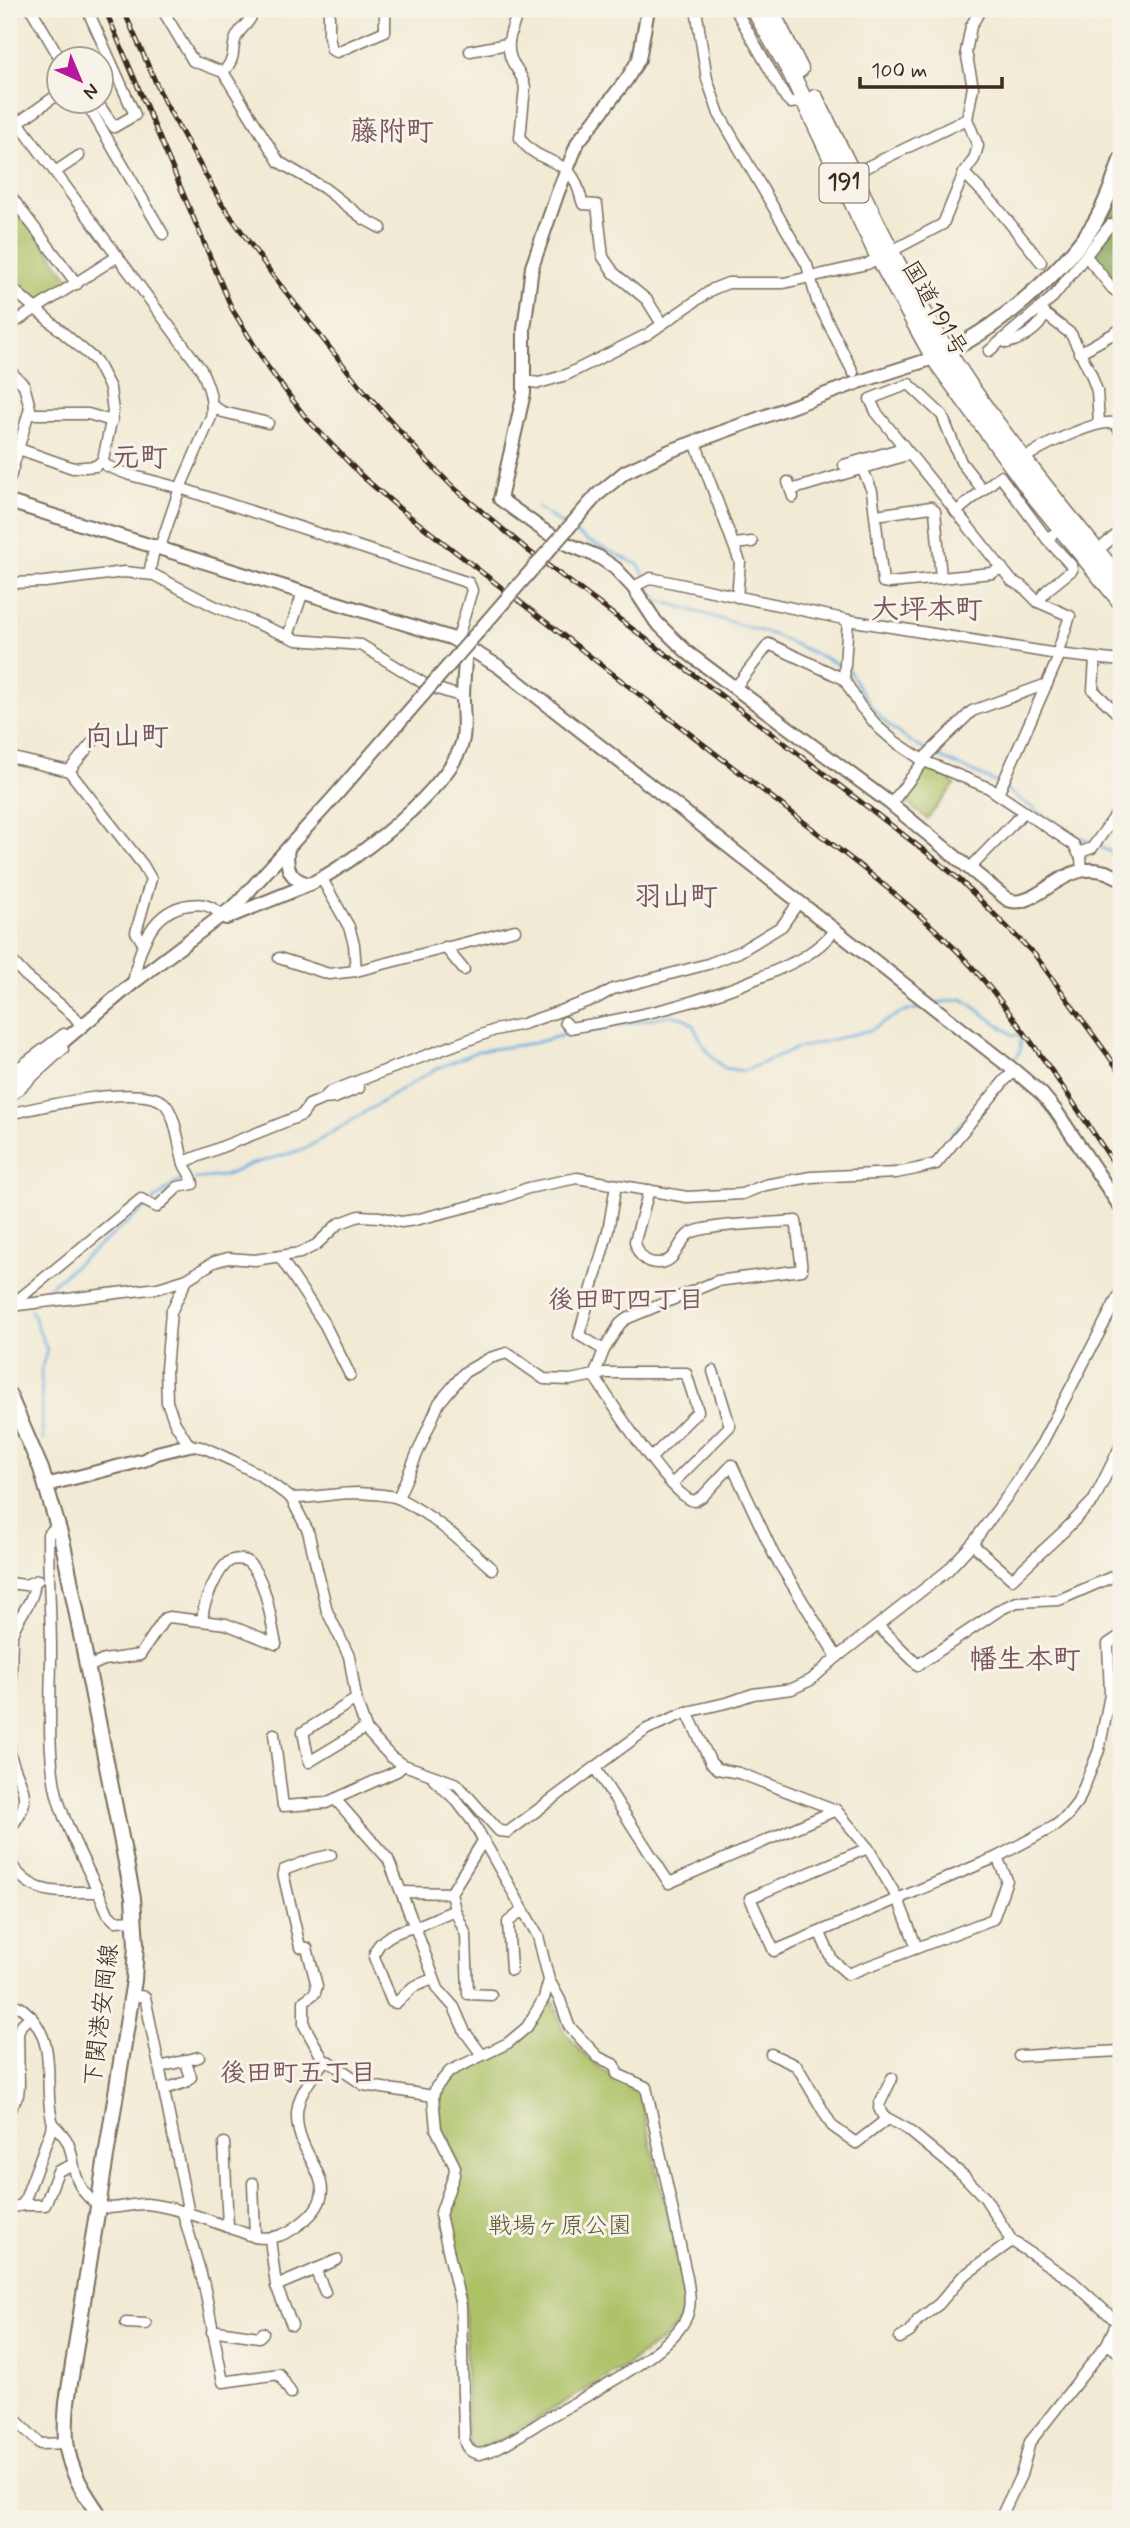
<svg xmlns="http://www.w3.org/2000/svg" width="1130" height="2528" font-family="Mynerve,'Klee One',sans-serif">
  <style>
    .green { fill: #acc166; stroke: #747642; stroke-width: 2 }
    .forest { fill: #89a75b; stroke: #62683c; stroke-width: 2 }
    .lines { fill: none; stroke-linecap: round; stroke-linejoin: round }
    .stream { stroke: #6aaddf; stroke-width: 2.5 }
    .minor-casing { stroke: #7b6d5e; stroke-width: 13 }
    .tertiary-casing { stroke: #7b6d5e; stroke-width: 16 }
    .secondary-casing { stroke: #7b6d5e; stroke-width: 18 }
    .trunk-casing { stroke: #7b6d5e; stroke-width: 19 }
    .minor { stroke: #fff; stroke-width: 10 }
    .tertiary { stroke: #fff; stroke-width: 12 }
    .secondary { stroke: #fff; stroke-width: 14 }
    .trunk { stroke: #fff; stroke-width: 16 }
    .rail-casing { stroke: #3b2a1e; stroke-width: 5 }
    .rail { stroke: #f7f3e8; stroke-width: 2.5; stroke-dasharray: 8; stroke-linecap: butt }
    .tertiary-bridge-casing { stroke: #7b6d5e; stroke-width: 16; stroke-linecap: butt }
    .tertiary-bridge { stroke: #fff; stroke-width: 12 }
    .labels { text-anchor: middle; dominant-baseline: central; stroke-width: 6; stroke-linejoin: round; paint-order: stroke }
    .shield { fill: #f7f3e8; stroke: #73665b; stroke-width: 2 }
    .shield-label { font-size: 23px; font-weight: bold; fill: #3b2a1e }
    .street-label { font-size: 24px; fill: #3b2a1e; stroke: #f7f3e8 }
    .park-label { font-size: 24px; fill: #5d5734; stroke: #f7f3e8 }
    .neighbourhood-label { font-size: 26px; font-weight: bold; fill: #795560; stroke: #f7f3e8 }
    .quarter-label { font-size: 28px; font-weight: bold; fill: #795560; stroke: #f7f3e8 }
  </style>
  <rect width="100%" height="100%" fill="#f7f3e8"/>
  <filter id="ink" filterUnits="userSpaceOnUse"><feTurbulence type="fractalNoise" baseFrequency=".0143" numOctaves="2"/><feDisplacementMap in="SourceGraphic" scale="14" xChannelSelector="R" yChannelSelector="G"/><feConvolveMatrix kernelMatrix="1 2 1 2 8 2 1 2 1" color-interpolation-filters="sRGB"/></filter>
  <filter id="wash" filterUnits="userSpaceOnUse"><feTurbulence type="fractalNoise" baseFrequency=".00686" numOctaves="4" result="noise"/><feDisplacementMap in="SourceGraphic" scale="28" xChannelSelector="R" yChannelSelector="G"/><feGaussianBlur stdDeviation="1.57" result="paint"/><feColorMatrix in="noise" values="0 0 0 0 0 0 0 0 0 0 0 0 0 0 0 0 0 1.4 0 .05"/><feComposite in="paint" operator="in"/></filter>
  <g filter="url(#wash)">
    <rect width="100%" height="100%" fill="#f1ead4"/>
    <!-- green -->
    <g class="green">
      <polygon points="9,205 15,205 71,281 43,301 34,302 9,281"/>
      <polygon points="929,769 952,780 951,782 955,784 927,819 904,801 903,796 922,771"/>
      <polygon points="550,1999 555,2003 562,2029 585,2056 600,2068 639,2091 683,2284 685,2297 681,2317 675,2328 664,2338 624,2367 485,2449 474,2449 467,2439 465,2294 444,2219 459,2166 440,2128 438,2098 443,2085 452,2077 521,2040 531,2030"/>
    </g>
    <!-- forest -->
    <polygon class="forest" points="1121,194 1121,290 1093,253"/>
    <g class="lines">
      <!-- stream -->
      <g class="stream">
        <polyline points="538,508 564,526"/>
        <polyline points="572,531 586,540 639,565 645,577"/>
        <polyline points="647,583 653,595 661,601 774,635 840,665"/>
        <path d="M849 670C872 711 885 729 927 751"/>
        <polyline points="933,754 995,782 1065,830 1092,843"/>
        <polyline points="1098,846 1121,857"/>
        <polyline points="937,1003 963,999 1013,1035 1021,1036 1020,1052 1011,1063"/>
        <polyline points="936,1154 1007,1068"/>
        <polyline points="195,1179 224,1176 252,1164 305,1149 432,1071 478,1051 534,1043 571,1033 605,1029 670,1015 684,1018 693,1025 704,1046 715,1060 724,1068 744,1071 795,1049 870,1030 900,1013 924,1007"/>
        <polyline points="153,1201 175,1183 188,1180"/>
        <polyline points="34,1299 148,1206"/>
        <polyline points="31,1310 47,1350 41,1370 43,1441"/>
      </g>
    </g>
  </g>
  <g filter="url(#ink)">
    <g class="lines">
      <defs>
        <g id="minor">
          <polyline points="31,9 61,60"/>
          <polyline points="87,9 135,115 114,127 97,102"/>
          <polyline points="162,9 193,61 223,72 279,162 324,188 364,219 381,228"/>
          <polyline points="329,9 329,36 332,50 337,52 385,31 385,9"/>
          <path d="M519 9C513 27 503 45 513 63 518 71 523 77 525 87L520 138C533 159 557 159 570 173 578 182 579 193 583 204L597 205 603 257 614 273 647 300 662 324"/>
          <polyline points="696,9 707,79 719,114 807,265 817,301 853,372"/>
          <polyline points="735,9 786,98 791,103 808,100"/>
          <polyline points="981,9 971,26 966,52 973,87 967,119 978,146 974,159 964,173 996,206 1041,262"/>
          <polyline points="1110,9 1121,20"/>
          <polyline points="470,51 507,44"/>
          <path d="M223 72C239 56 229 48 238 34 244 24 252 22 253 9"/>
          <polyline points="86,102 163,234"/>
          <path d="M9 110 201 369C208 385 214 399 211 417L180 488 160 547"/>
          <polyline points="9,129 60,93"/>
          <polyline points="55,172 79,156"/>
          <polyline points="850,175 967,119"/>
          <polyline points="9,194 77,284"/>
          <polyline points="1086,256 1112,288 1121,295"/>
          <polyline points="9,286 96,361 110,388 113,412 103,460 96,466 73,468 19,449"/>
          <polyline points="1045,314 1071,334 1091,374 1097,391 1099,423"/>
          <polyline points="9,326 118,256"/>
          <path d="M1007 343C1021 340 1040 329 1045 314L1042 309"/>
          <polyline points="989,351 1053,297 1110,225 1119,227 1121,232"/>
          <polyline points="1079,353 1118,331"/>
          <polyline points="9,370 24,385 30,408 9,481"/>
          <polyline points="525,381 539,383 566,375 648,334 713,289 728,283 784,283 867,264 943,224 964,173"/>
          <polyline points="212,406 223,412 268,423"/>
          <polyline points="29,414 88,414 112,421"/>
          <polyline points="695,442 740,562 737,597"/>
          <path d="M1024 459C1039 447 1095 420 1114 423L1121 432"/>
          <polyline points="102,461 107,466 130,475 180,488 469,583 472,590 457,641"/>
          <polyline points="844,465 896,450 903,445"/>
          <polyline points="862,468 872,491 883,582 890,583 992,573 1002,568"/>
          <polyline points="788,482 793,497"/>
          <polyline points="982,489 961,462 942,415 909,384 870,399 876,412 1012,581 1023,587 1038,602 1070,616 1057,654"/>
          <polyline points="791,490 910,454"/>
          <polyline points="956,512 1000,476 1047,539"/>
          <polyline points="876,515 931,507 935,511 941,578"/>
          <polyline points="735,544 752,542"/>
          <polyline points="1097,551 1121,531"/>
          <polyline points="149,574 155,545"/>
          <polyline points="9,583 45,582 124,572 154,575 214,606 297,640 361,645 428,686 463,697"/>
          <polyline points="633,587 651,578 848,620 1057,654 1121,661"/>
          <polyline points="1038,602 1047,590 1072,570 1071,565 1047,539 1052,535"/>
          <polyline points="848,620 844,679 860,706 879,728 894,741 924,761 989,788 1074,845 1081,858 1082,870"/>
          <polyline points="288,636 303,592"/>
          <polyline points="1095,659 1093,690 1121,717"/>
          <polyline points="735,688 769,644 844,679"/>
          <polyline points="9,757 69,771 143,865 151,879 136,932 143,943"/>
          <polyline points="69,771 103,729"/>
          <polyline points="998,794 1060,654"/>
          <polyline points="891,804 924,761 926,756 972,711 1047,684"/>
          <polyline points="1078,853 1092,848 1121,808"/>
          <polyline points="970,868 1024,812"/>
          <polyline points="322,879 349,927 354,944 356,971"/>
          <polyline points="445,947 464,970"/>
          <polyline points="9,958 26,976 74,1016 80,1024"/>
          <polyline points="279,958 329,974 356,971 515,930"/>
          <path d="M133 983C138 952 149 915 183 906 201 902 208 904 223 915"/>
          <path d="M565 1022 570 1028C637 1017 701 1003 763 976 791 964 814 955 834 931"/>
          <polyline points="9,1075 64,1034"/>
          <polyline points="9,1098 63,1049"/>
          <polyline points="323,1099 335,1098 359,1088"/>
          <path d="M9 1114C39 1107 139 1083 164 1103 176 1114 179 1149 184 1164 187 1172 192 1175 193 1184L178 1187 157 1207 141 1199 9 1307"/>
          <polyline points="184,1162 302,1115 309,1105 323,1099 330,1092 376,1074 495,1030 523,1024 554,1013 597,998 613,989 708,964 739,952 782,926 798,903"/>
          <polyline points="280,1257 325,1325 350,1375"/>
          <polyline points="187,1279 171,1312 166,1369 167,1402 175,1423 189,1445 205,1448 233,1461 258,1474 291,1498 308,1531 327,1611 349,1656 357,1703 367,1731 391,1757 404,1765 457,1784 499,1831 508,1832 647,1729 687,1712 730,1702 753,1694 792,1689 811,1680 837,1657 947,1571 972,1544 1011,1491 1042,1443 1121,1291"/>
          <polyline points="10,1306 158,1288 187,1279 214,1262 228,1258 255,1260 300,1253 316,1245 338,1224 359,1216 380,1217 401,1222 415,1220 502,1198 528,1188 577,1178 687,1197 742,1194 765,1185 811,1177 896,1173 916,1169 936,1164 1005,1080 1015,1071"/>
          <path d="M604 1350 620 1324 626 1319 717 1281 802 1270 796 1221C775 1223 703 1224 689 1234 677 1243 677 1262 659 1263 645 1264 637 1254 635 1241L649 1190"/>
          <path d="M594 1376C609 1399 672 1498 694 1501L703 1496 732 1465 774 1555 837 1657"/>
          <polyline points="594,1376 604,1350 579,1335 608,1231 616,1185"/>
          <polyline points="672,1484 730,1426 713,1371"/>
          <path d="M291 1498C314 1498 335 1493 357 1493 369 1494 389 1494 400 1499 434 1516 464 1544 492 1569"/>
          <polyline points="398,1498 439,1403 465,1372 490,1358 507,1353 544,1379 570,1380 605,1373 686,1373 698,1411 651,1458"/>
          <path d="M58 1526 48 1534C48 1573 51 1612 51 1652 51 1695 47 1742 55 1786 62 1825 93 1876 108 1914L115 1921 135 1920"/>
          <polyline points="972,1544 1012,1579 1064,1531 1094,1500 1121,1445"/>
          <polyline points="9,1583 25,1585 38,1580"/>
          <path d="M203 1619C201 1607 218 1568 230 1561 235 1558 241 1559 247 1561 267 1579 270 1618 276 1644"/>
          <polyline points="878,1626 918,1665 1001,1609 1017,1602 1059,1600 1121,1573"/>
          <polyline points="88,1667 104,1660 140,1655 165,1618 169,1617 226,1624 276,1644"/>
          <polyline points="356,1699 303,1732 309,1762 365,1728"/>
          <polyline points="687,1712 711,1763 718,1769 739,1773 836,1810 868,1848 898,1899 917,1948"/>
          <polyline points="274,1734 283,1806 326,1803 397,1771 404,1765"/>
          <path d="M9 1746 12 1635C16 1617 36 1601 34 1582"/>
          <path d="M9 1746C9 1766 29 1788 23 1806 21 1815 14 1823 9 1830"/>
          <polyline points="595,1768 669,1883 836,1810"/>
          <path d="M434 1780 456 1800 473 1822 538 1936 549 1980 560 2000 569 2026 598 2057 615 2065 617 2074 646 2087 686 2273C689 2288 693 2306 685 2320 665 2358 579 2399 541 2422 525 2432 497 2451 479 2454 470 2453 465 2447 464 2438L461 2306 440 2215 454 2175 455 2167 436 2129 433 2096 436 2087 450 2071 508 2043 527 2027 544 1998 549 1980"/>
          <path d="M335 1799 388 1859 415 1927C399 1930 376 1939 374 1957L392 2002 396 2003 413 1987 433 1979"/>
          <polyline points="868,1848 750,1898 774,1951 997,1857 1055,1826 1066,1817 1078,1802 1099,1750 1110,1695 1108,1644 1117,1638 1121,1639"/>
          <path d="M9 1861C33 1899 59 1891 98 1892"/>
          <polyline points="284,1870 313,1859 331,1855"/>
          <polyline points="283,1873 300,1947 307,1948 317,1986 315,1993 304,2001 304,2025 324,2061"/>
          <polyline points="401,1892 451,1893"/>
          <polyline points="455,1910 466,1935 468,1994 491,1995"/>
          <polyline points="820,1933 832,1960 848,1974 993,1919 1007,1880 997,1857"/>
          <polyline points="511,1970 508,1922 523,1910"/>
          <polyline points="132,1995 145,1997 188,2209 186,2214"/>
          <path d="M9 2004C19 2005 24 2009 31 2017 58 2048 43 2085 52 2120 55 2129 63 2133 67 2141 75 2155 71 2174 84 2192 105 2219 120 2203 147 2204 179 2207 224 2226 255 2237 273 2240 286 2235 300 2224 352 2185 295 2162 297 2113 298 2093 313 2077 324 2061L330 2062 364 2085 433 2096"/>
          <polyline points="771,2054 797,2066 832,2126 856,2143 887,2119"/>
          <polyline points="482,2055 465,2032 454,2007 438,1989 415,1927 455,1910 451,1893 483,1841"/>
          <polyline points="1019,2056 1121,2051"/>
          <polyline points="160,2067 199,2057"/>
          <polyline points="892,2078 880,2103 879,2108 883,2116 907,2129 963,2175 985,2198 1012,2241 1072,2281 1117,2322"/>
          <polyline points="165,2089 186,2082 191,2077 185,2060"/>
          <polyline points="9,2111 18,2095 19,2086 18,2033 21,2025 31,2016"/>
          <polyline points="224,2143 228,2227"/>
          <polyline points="253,2183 255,2237"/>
          <polyline points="23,2205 53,2124"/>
          <polyline points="9,2208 23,2205 45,2205 58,2171 72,2165"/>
          <polyline points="183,2213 204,2285 223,2382 279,2374 291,2393"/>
          <polyline points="270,2239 276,2286 292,2325"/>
          <polyline points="315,2269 325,2292"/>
          <polyline points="276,2286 337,2260"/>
          <polyline points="126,2323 146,2324"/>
          <polyline points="212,2332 218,2331 259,2337 263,2333"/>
          <polyline points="900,2338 910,2332 918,2320 939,2304 962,2277 1012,2241"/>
          <polyline points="1107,2344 1121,2354"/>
          <polyline points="9,2413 40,2444 66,2443"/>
          <polyline points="1000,2519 1021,2475 1030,2442 1107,2344 1121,2313"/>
        </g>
        <g id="tertiary">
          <path d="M648 9 639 59 627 79 578 142 558 192 532 267 524 329V393L500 499 543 530 565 543 599 557 615 568 633 587 656 622 688 653 891 804 1008 900C1041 912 1067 846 1121 879"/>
          <polyline points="670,451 859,382 934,358"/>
          <polyline points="9,502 451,638 498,666 1015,1071 1042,1094 1056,1111 1121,1208"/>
          <path d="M288 848C285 867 289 880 310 884 352 865 456 784 463 738 465 725 463 712 463 700 463 682 465 664 466 646"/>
          <polyline points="226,918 310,884"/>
          <polyline points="9,1087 133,983 238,903 335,796"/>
          <polyline points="46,1485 144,1460 157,1453 189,1445"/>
        </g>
        <g id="secondary">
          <path d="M939 355C994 332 1061 274 1094 224 1106 204 1114 182 1121 160"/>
          <path d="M9 1395 41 1469 63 1544 133 1898 136 1944 134 1980 67 2402C66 2415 65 2428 66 2440 68 2470 86 2496 102 2519"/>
        </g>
        <g id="trunk">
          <polyline points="754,9 791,73 879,258 934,358 1032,493 1121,602"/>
          <polyline points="770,9 800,69"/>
          <path d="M815 98C858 183 897 272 948 353 999 433 1061 507 1121 581"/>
        </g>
      </defs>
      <!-- minor casing -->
      <use href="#minor" class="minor-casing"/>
      <!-- tertiary casing -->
      <use href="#tertiary" class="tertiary-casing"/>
      <!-- secondary casing -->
      <use href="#secondary" class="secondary-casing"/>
      <!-- trunk casing -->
      <use href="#trunk" class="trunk-casing"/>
      <!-- minor -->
      <use href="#minor" class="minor"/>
      <!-- tertiary -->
      <use href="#tertiary" class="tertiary"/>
      <!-- secondary -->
      <use href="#secondary" class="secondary"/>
      <!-- trunk -->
      <use href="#trunk" class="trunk"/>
      <defs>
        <g id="rail">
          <path d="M105 9 232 309 267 366 306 418 363 477 399 508 859 865C903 900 949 938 985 982 1035 1042 1077 1109 1121 1174"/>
          <polyline points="123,9 164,101 222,204 274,277 359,385 424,458 454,488 530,552 783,742 935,859 961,881 1035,955 1121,1073"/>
        </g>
      </defs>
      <!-- rail casing -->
      <use href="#rail" class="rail-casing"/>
      <!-- rail -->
      <use href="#rail" class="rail"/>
      <defs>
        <polyline id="tertiary-bridge" points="335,796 597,495 625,472 670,451"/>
      </defs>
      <!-- tertiary-bridge casing -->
      <use href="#tertiary-bridge" class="tertiary-bridge-casing"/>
      <!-- tertiary-bridge -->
      <use href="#tertiary-bridge" class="tertiary-bridge"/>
    </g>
  </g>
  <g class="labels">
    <!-- shield labels -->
    <rect class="shield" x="819.5" y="163.5" width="49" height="39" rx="5"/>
    <g class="shield-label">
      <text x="844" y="183">191</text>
    </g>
    <!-- street labels -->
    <g class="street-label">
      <text transform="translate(934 309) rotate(60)">国道191号</text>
      <text transform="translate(102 2015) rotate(-83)">下関港安岡線</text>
    </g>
    <!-- park labels -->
    <g class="park-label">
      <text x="560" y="2226">戦場ヶ原公園</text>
    </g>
    <!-- neighbourhood labels -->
    <g class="neighbourhood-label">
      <text x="626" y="1301">後田町四丁目</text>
      <text x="298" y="2074">後田町五丁目</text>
    </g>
    <!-- quarter labels -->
    <g class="quarter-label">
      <text x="392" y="132">藤附町</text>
      <text x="140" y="458">元町</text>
      <text x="927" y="610">大坪本町</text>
      <text x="127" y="737">向山町</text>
      <text x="676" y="897">羽山町</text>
      <text x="1025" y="1660">幡生本町</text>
    </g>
  </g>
  <!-- margin -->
  <rect width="1130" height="2528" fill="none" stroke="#f7f3e8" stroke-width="35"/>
  <!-- north arrow -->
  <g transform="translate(80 80) rotate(136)"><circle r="33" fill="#f7f3e8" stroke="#aca397" stroke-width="2"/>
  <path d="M0-5L12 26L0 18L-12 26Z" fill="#b5179e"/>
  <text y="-10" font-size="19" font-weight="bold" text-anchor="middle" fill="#3b2a1e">N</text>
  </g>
  <!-- scale -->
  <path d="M860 77v10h142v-10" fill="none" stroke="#3b2a1e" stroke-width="3.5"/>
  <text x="871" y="77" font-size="21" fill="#3b2a1e" stroke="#f7f3e8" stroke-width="5" paint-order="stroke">100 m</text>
</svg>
